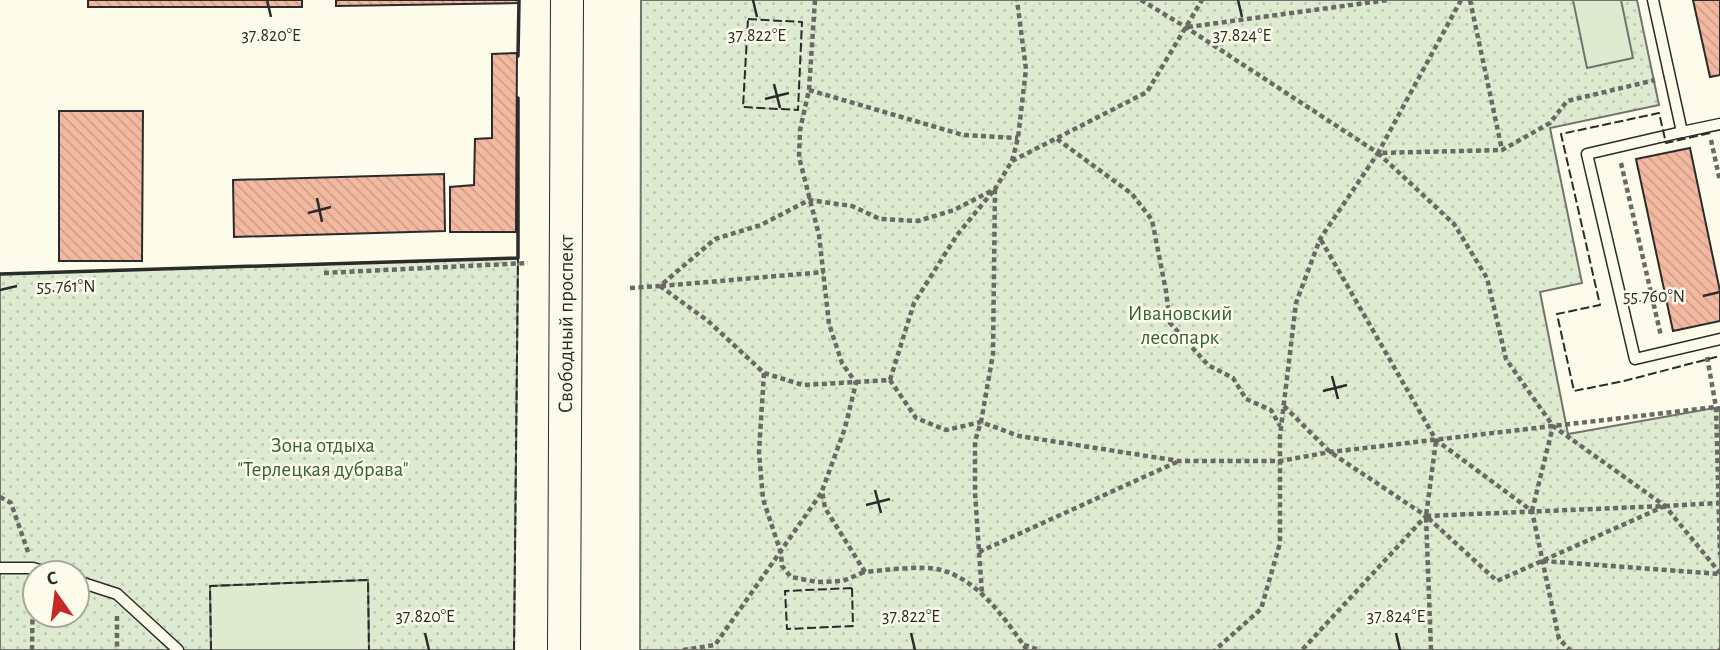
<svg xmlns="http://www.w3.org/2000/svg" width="1720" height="650" font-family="'Alegreya Sans',sans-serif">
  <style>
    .park { fill: url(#park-dots); stroke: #74746e; stroke-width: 2; fill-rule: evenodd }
    .pitch { fill: #deebd1; stroke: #74746e; stroke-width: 2 }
    .building { fill: url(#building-back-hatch); stroke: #2b2b2b; stroke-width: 2 }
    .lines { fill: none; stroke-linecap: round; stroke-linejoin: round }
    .lane-casing { stroke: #2b2b2b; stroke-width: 13 }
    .secondary-casing { stroke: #2b2b2b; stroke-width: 34 }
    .path { stroke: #6a6964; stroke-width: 4.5; stroke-dasharray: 5 3.5; stroke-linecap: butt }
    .lane { stroke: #fdfbea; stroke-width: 10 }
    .secondary { stroke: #fdfbea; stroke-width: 32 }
    .fence { stroke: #2b2b2b; stroke-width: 2; stroke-dasharray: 9 3.5; stroke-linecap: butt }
    .wall { stroke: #2b2b2b; stroke-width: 3.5 }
    .ticks { fill: none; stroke: #2b2b2b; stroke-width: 2.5 }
    .labels { text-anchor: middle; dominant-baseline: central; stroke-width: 5; stroke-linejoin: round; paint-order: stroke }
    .park-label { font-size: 21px; fill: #34623c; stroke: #fdfbea }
    .street-label { font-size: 21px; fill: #2b2b2b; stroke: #fdfbea }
    .ticks-label { font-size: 18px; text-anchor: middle; fill: #2b2b2b; stroke: #fdfbea; stroke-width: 5; stroke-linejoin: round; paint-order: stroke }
  </style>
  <defs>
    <pattern id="park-dots" width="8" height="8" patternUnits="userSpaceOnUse" patternTransform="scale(1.75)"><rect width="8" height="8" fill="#deebd1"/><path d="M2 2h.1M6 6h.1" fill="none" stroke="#bfcab4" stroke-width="1.8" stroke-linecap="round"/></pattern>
    <pattern id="building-back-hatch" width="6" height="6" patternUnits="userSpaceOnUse" patternTransform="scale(1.75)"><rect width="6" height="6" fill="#f2b8a0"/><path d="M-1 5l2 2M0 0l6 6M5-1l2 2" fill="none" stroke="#d09e8a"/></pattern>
  </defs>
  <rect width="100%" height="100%" fill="#fdfbea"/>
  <!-- park -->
  <g class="park">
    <polygon points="641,0 1637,0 1659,105 1550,128 1582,283 1540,292 1568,434 1720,407 1720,650 640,650"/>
    <path d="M518 258 514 650H0V274ZM35 573H77V615H35Z"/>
  </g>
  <!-- pitch -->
  <g class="pitch">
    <polygon points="1573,0 1621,0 1633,58 1587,68"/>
    <polygon points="368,580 369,650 211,650 210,586"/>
  </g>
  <!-- building -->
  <g class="building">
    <rect x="88" y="0" width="214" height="7"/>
    <polygon points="336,0 519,0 519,3 336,6"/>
    <polygon points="1693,0 1720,0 1720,75 1710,77"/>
    <polygon points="517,53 516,232 450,232 450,187 474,185 475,139 492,138 492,54"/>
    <polygon points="59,111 143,111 142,261 59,261"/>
    <polygon points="1690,148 1720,291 1720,321 1673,331 1636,159"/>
    <polygon points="444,174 445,231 234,237 233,180"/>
  </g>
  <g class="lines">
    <defs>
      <g id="lane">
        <polyline points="1653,0 1682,132 1720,124"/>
        <polyline points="1682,132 1587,154 1635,359 1720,339"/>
        <polyline points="0,568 33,568 50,573"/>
        <polyline points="77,581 117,594 178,650"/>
      </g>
      <g id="secondary">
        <path id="s1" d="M564 650 567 0"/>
      </g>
    </defs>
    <!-- lane casing -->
    <use href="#lane" class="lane-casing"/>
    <!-- secondary casing -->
    <use href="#secondary" class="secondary-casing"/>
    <!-- path -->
    <g class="path">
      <path d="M815 0 809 90 800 130 799 157 819 235 829 324 842 363 856 383 845 428 822 491 825 508 865 572C884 570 923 565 941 570 979 580 1006 620 1027 650"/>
      <polyline points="1141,0 1187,28 1378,153 1320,239 1296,303 1280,436 1280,543 1261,609 1215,650"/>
      <polyline points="1461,0 1378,153 1502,150 1550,123 1567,101 1655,80"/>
      <polyline points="1470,0 1502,150"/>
      <polyline points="1188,27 1388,0"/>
      <polyline points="809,90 963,135 1018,138"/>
      <polyline points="1057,139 1132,194 1152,220 1166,291 1170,323 1208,365 1233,378 1246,399 1271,410 1280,426"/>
      <polyline points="1711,140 1720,181"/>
      <polyline points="1378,153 1454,224 1487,278 1506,359 1553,426 1665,506 1720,573"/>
      <polyline points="1012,161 1018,138 1026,69 1017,0"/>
      <polyline points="1621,163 1661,336"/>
      <polyline points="1321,240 1436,440 1532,511 1559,639 1570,650"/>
      <polyline points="324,273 528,263"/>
      <polyline points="660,286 708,321 764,373 803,385 890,380 916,418 946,430 981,422 1019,436 1179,461 1280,461 1330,452 1716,407 1720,410"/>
      <polyline points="661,286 824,272"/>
      <polyline points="630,288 660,286 715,239 761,225 809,200 852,206 880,219 918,221 954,210 995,189 1012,161 1147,92 1202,0"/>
      <polyline points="1707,357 1716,407 1720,555"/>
      <polyline points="764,373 759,452 763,499 781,553 782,566 791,577 817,582 843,581 864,572"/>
      <polyline points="890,380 914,303 957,235 995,189 993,354 981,422 975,441 975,493 982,594"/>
      <polyline points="1284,406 1330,452 1426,516 1302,650"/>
      <polyline points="0,497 11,503 28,552"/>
      <polygon points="1665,506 1497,581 1426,516"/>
      <polyline points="1665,506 1719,503"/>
      <polyline points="1532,511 1553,426"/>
      <polyline points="979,552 1179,461"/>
      <polyline points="1543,561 1720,574"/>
      <polyline points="117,616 117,650"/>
      <polyline points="1024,645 1040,650"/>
      <polyline points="32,650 33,584"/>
      <polyline points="683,650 715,645 822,492"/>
      <polyline points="1431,650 1426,516 1436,441"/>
      <polyline points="1718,650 1720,650"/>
    </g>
    <!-- lane -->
    <use href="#lane" class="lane"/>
    <!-- secondary -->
    <use href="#secondary" class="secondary"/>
    <!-- fence -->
    <g class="fence">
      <polygon points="748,19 802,22 798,110 743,107"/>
      <polyline points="1710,133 1666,143 1659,113 1561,134 1600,305 1557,314 1574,391 1624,381 1720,356"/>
      <polygon points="852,588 853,626 787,629 785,591"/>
      <polyline points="211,650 210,586 368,580 369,650"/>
      <polyline points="514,650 518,258"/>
    </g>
    <!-- wall -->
    <g class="wall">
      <polyline points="518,56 519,0"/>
      <polyline points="0,274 518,258 518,98"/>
    </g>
  </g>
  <!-- ticks -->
  <path class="ticks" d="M267 0 271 17M753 0 757 17M1238 0 1242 17M774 84 780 108M765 99 789 93M317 198 322 222M308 213 331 207M0 290 17 286M1703 296 1720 292M1332 376 1338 399M1323 391 1347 385M875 490 881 513M866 505 890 499M425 633 429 650M911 633 915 650M1396 633 1400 650"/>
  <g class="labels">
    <!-- park labels -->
    <g class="park-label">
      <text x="1180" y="313">Ивановский<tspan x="1180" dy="24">лесопарк</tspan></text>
      <text x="323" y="445">Зона отдыха<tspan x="323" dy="24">"Терлецкая дубрава"</tspan></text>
    </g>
    <!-- street labels -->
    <g class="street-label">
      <text stroke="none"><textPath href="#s1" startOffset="326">Свободный проспект</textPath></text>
    </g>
  </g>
  <g class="ticks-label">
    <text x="271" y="41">37.820°E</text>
    <text x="757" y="41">37.822°E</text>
    <text x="1242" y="41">37.824°E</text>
    <text x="66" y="292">55.761°N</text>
    <text x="1654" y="302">55.760°N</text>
    <text x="425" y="622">37.820°E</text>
    <text x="911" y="622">37.822°E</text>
    <text x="1396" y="622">37.824°E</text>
  </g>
  <!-- north arrow -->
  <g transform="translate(56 594) rotate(346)"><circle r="33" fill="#fdfbea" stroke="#a9a89e" stroke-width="2"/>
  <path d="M0-5L12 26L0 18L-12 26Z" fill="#c62828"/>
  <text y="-10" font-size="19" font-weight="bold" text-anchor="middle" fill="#2b2b2b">С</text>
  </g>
</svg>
